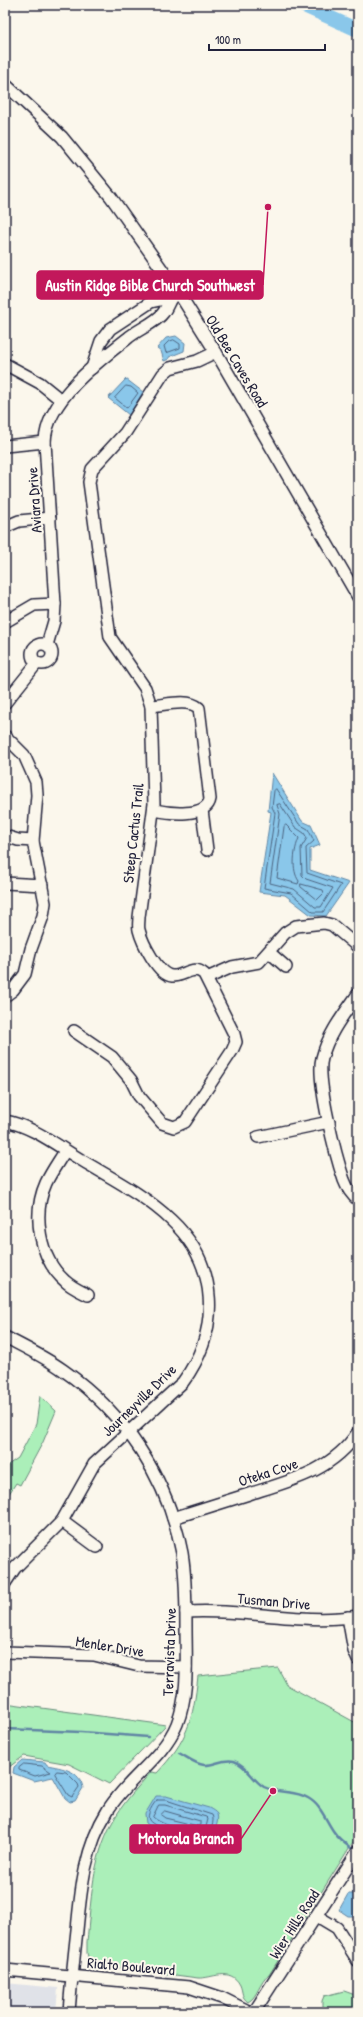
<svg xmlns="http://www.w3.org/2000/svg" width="363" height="2017" font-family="'Patrick Hand',sans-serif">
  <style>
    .built { fill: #e0e2e8 }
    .green { fill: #abefb9; stroke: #66887a }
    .water { fill: #8ac7ea; stroke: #6085a4 }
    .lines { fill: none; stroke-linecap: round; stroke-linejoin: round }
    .shore { stroke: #4c6481; stroke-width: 1 }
    .stream { stroke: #6085a4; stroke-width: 2.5 }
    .river { stroke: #8ac7ea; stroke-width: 14 }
    .minor-casing { stroke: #22223b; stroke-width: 14 }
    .minor { stroke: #fbf7ec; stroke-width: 11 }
    .labels { text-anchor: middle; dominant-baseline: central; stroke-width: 4; stroke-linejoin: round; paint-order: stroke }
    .street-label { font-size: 15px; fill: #22223b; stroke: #fbf7ec }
    .leader { fill: none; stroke: #c2185b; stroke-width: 1.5 }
    .callout-dot { fill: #c2185b; stroke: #fbf7ec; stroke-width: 1.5 }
    .callout { fill: #c2185b; stroke: #c2185b; stroke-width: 1.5 }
    .callout-label { font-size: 16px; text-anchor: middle; font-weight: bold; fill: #fff }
  </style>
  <rect width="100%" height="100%" fill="#fbf7ec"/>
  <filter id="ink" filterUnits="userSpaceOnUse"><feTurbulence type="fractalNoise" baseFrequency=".025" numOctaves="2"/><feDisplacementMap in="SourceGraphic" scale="8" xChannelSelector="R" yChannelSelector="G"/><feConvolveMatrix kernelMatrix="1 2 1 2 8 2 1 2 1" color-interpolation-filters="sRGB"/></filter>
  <g filter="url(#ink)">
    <!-- built -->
    <polygon class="built" points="5,1983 58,1988 56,2012 5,2012"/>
    <!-- green -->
    <g class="green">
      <polygon points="40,1396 56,1411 43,1442 20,1485 16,1483 5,1500 5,1467 18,1458 36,1424"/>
      <path d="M278 1668 287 1685 358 1724V1834L269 1975C260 1981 257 1998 248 2002 241 1997 243 1992 240 1985 230 1966 212 1979 198 1978L90 1964 87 1953V1942C91 1902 92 1859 112 1823 122 1804 137 1788 151 1772L157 1773C188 1740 193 1720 198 1676Z"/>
      <polygon points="5,1703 166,1725 109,1784 69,1764 24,1756 5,1770"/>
      <polygon points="344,1991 358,1996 358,2012 322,2012 322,2001 324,1996"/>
    </g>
    <!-- water -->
    <g class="water">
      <polygon points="176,336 185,343 184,351 169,357 169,359 164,361 161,351 157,348 166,338"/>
      <polygon points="126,379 143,392 129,415 108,398"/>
      <polygon points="272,773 302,821 311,825 320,845 310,849 310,870 349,883 326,916 311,915 285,895 259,892 271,812 268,811"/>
      <path d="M22 1760 45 1762 47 1765C62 1768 80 1770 83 1788L75 1801 70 1802 65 1798 53 1777 34 1781 13 1773 14 1767Z"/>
      <path d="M156 1796H166L209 1808C212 1810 215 1811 217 1814 220 1821 213 1839 205 1841 191 1845 156 1832 146 1823L145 1814Z"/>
      <polygon points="353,1886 358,1886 358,1916 348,1916 339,1910 348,1894 353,1894"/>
    </g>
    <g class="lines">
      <!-- shore -->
      <g class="shore">
        <polygon points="174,340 180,344 180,348 166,353 164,346 168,342"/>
        <polygon points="126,386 131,387 138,393 127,408 115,398"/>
        <polygon points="276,789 299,824 308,829 314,841 306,848 307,873 341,885 323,912 313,912 291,893 264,888 275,813 272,807 274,791"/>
        <polygon points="280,804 295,827 304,833 307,838 301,848 302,875 306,879 333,888 321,907 315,907 294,889 270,883 280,814 277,805"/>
        <path d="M286 825 299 838C294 850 291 870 299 881L298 884 277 878 284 827Z"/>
        <polygon points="301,884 323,890 324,893 317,900 301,887"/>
        <polygon points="24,1764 42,1766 51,1772 35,1776 19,1770 19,1768"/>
        <polygon points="57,1771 66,1772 78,1784 79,1787 72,1797 68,1795 55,1774"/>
        <path d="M157 1800H166L212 1815C215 1820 211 1834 205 1837 196 1840 153 1828 149 1820 146 1815 153 1804 157 1800Z"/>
        <path d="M159 1805H165L206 1817 208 1819 205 1831C196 1835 160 1825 153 1817Z"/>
        <polygon points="165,1811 200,1821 200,1825 198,1826 165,1818 161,1815"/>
      </g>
      <!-- stream -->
      <g class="stream">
        <polyline points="356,1519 358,1518"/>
        <polyline points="5,1729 81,1732 148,1737"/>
        <path d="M179 1753C187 1757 195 1764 204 1765 214 1766 223 1758 234 1761 248 1766 252 1780 264 1787 278 1794 295 1790 308 1798 321 1805 326 1821 334 1832 339 1840 347 1845 354 1850"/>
      </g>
      <!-- river -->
      <polyline class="river" points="302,5 358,30"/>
      <defs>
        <g id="minor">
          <polyline points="5,84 62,137 111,197 180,295 220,359 358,597"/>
          <polyline points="5,364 40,383 61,400"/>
          <polyline points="92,368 101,341 110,329 151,302 174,297"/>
          <polyline points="5,446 45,442"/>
          <polyline points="5,527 19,521 50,518"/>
          <polyline points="5,622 34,605 55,604"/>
          <circle cx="42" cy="654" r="10"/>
          <path d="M47 645 54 621 55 604 45 442C46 401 97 362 128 338 137 330 157 322 163 313 166 309 168 304 170 300"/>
          <polyline points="5,703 37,663"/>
          <path d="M151 706C165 705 188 698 199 708L210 799C207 818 168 813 154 810"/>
          <polyline points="5,736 24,755 36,782 37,795 33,841 45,903 43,916 31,949 25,974 13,990 5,996"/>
          <polyline points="202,810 207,850"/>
          <polyline points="5,836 18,840 33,841"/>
          <polyline points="5,883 42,885"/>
          <polyline points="269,952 286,967"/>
          <polyline points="207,978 232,967 259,962 285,933 296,926 324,923 332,925 358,947"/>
          <path d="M358 994C344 1014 328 1034 322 1058 316 1079 336 1157 344 1180 347 1188 352 1195 358 1200"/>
          <path d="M74 1031 112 1057 131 1080 139 1096 162 1123 174 1127 185 1122 232 1051 236 1042 234 1034 204 974C193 964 184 977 172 976 158 975 142 942 139 930 138 926 139 921 139 917L154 804 151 706 145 688 110 637 89 482 92 469 125 433 163 374 170 368 197 361 216 352"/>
          <path d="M5 1121C33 1126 59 1147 83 1161 113 1179 146 1196 171 1220 219 1265 221 1330 183 1382L94 1464 62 1521 15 1568 5 1583"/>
          <polyline points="258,1137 329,1122"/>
          <path d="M65 1151C59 1161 51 1172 46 1183 32 1214 39 1258 65 1281 71 1287 80 1291 88 1295"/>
          <path d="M5 1337C24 1347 45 1357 63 1370 125 1413 168 1479 182 1553 186 1577 186 1602 186 1627 186 1660 189 1694 177 1724 163 1758 127 1779 108 1810 85 1847 81 1887 77 1930 74 1957 71 1985 69 2012"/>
          <path d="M173 1518C198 1510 224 1502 249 1494 290 1481 333 1471 358 1432"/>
          <polyline points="62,1521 97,1547"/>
          <path d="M186 1612C244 1608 301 1625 358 1616"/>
          <polyline points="348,1617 354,1651 358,1660"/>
          <polyline points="5,1652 94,1655 139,1666 186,1667"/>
          <polyline points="317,1916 337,1928 358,1961"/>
          <polyline points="5,1970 189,1987 222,1998 250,2012"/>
          <polyline points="254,2012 358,1851"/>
        </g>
      </defs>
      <!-- minor casing -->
      <use href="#minor" class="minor-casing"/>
      <!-- minor -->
      <use href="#minor" class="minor"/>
    </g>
  </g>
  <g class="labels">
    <!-- street labels -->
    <g class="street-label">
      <text transform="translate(237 361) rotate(59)">Old Bee Caves Road</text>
      <text transform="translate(34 500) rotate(-94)">Aviara Drive</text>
      <text transform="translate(133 833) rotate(-84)">Steep Cactus Trail</text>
      <text transform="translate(139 1400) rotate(-44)">Journeyville Drive</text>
      <text transform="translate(268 1472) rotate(-18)">Oteka Cove</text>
      <text transform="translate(274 1601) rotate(5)">Tusman Drive</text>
      <text transform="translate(110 1646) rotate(9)">Menler Drive</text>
      <text transform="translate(169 1652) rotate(-88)">Terravista Drive</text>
      <text transform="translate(294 1924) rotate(-57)">Wier Hills Road</text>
      <text transform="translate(131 1966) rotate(5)">Rialto Boulevard</text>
    </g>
  </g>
  <!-- callouts -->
  <path class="leader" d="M268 207L263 285M273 1791L241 1839"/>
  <g class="callout-dot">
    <circle cx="268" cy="207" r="4"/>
    <circle cx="273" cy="1791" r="4"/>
  </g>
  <g class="callout">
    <rect x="37" y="271" width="226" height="28" rx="4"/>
    <rect x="130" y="1825" width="111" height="28" rx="4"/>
  </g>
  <g class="callout-label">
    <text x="150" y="291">Austin Ridge Bible Church Southwest</text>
    <text x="186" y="1844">Motorola Branch</text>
  </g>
  <!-- margin -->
  <rect width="363" height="2017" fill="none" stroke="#fbf7ec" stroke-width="20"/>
  <rect x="10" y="10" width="343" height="1997" fill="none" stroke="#22223b" stroke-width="1.5" filter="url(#ink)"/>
  <!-- scale -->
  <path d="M209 44v6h116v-6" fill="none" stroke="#22223b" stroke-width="2"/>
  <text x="215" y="44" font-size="12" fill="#22223b" stroke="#fbf7ec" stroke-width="3" paint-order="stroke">100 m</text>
</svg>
